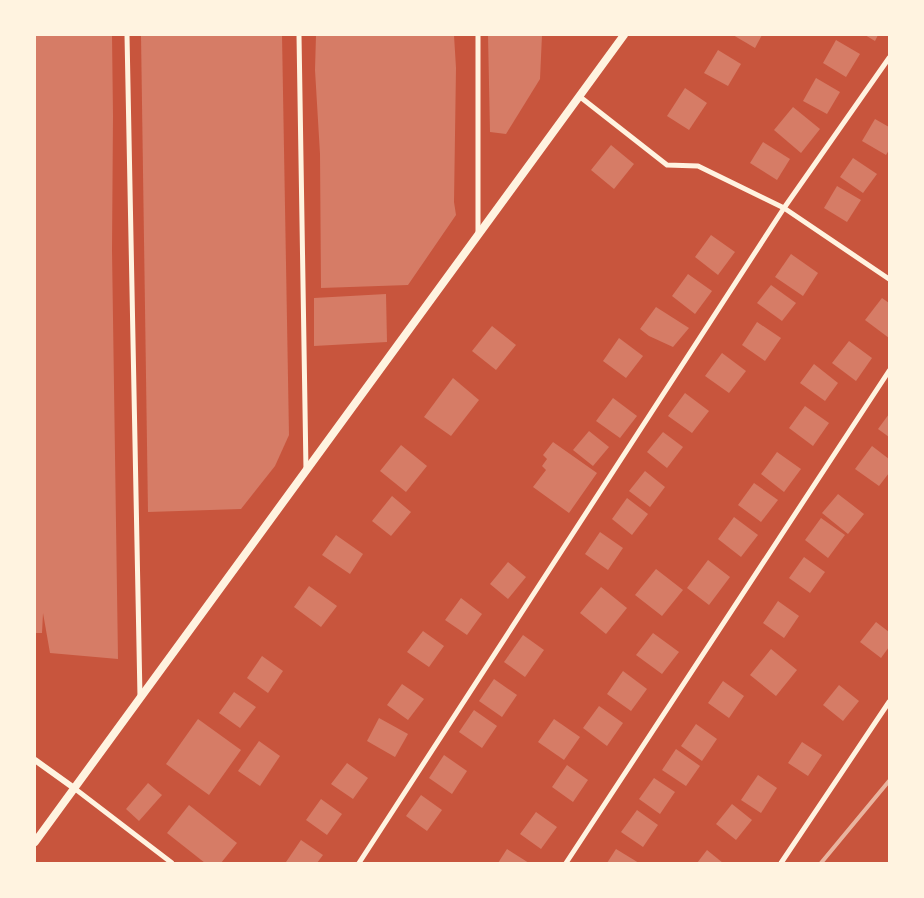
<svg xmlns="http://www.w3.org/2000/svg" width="924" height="898" font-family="'Roboto Condensed',sans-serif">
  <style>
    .building { fill: #d67c66 }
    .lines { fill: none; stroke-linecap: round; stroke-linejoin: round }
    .minor { stroke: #fff3e0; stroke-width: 5 }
    .tertiary { stroke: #fff3e0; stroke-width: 6 }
    .secondary { stroke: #fff3e0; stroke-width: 8 }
    .rail { stroke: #e9b49f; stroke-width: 4 }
  </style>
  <rect width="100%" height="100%" fill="#c8553d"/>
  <!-- building -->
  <g class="building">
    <polygon points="35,35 112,35 113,116 112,250 118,659 50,653 43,613 42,633 35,633"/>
    <polygon points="141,35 282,35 289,435 275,466 241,509 148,512"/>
    <polygon points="316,35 454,35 456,68 454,202 456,215 408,285 321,288 320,154 315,70"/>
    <polygon points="488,35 542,35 540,79 506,134 490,132"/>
    <polygon points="733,35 762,35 755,48"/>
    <polygon points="865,35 878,35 875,41"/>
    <polygon points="836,40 860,54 846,77 823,63"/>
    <polygon points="718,50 741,64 728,86 704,73"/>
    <polygon points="816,78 840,92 827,114 803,101"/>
    <polygon points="685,88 707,103 689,130 667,116"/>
    <polygon points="793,107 820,129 801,153 774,130"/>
    <polygon points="875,119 889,127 889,150 886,155 862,141"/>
    <polygon points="763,142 790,159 777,180 750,163"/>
    <polygon points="611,145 634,164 614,189 591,170"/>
    <polygon points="853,158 877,174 863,193 840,177"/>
    <polygon points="837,186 861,200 847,222 824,208"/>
    <polygon points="711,235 735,252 718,275 695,257"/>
    <polygon points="791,254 818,273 803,296 775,277"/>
    <polygon points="688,274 712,291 695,314 672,296"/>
    <polygon points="771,285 796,303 782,321 757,303"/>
    <polygon points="386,294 387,342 314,346 314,298"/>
    <polygon points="882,298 889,303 889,338 865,320"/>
    <polygon points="656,307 689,328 673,347 649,336 640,329"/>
    <polygon points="757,322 781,338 765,361 742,345"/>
    <polygon points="492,326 516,345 496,370 472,351"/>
    <polygon points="619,338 643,356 626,378 603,361"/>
    <polygon points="849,341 872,358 856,381 832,363"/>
    <polygon points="722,353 746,371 729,393 705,376"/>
    <polygon points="814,364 838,383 825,401 800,383"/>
    <polygon points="453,378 479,400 451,436 424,417"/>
    <polygon points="685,393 709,411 692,433 668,416"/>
    <polygon points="613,398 637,416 620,438 596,421"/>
    <polygon points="805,406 829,423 813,446 789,428"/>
    <polygon points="889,414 889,437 878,429"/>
    <polygon points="589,431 609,447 593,466 573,450"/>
    <polygon points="663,432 683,447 667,468 647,452"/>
    <polygon points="553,442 597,473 569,513 533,487 546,470 542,466 547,459 543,455"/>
    <polygon points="401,445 427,466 406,492 380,471"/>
    <polygon points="872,446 889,459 889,473 879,486 855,469"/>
    <polygon points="777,452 801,469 784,492 761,474"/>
    <polygon points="645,471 665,487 650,507 629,491"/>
    <polygon points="754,483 778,500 761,522 738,505"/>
    <polygon points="838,494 864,514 848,534 822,513"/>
    <polygon points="392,496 411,512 391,536 372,521"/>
    <polygon points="627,498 648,514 632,535 612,519"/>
    <polygon points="734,517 758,535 741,557 718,539"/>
    <polygon points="821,518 845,535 828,558 805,540"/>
    <polygon points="600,532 623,548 608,570 585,554"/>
    <polygon points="336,535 363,554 350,574 322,555"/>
    <polygon points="804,557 825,572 810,593 789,578"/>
    <polygon points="708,560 730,577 709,605 687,588"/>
    <polygon points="508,562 526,577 508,599 490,584"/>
    <polygon points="656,569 683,590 662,616 635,595"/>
    <polygon points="309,586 337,606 321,627 294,607"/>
    <polygon points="601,587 627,608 606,634 580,613"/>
    <polygon points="461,598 482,614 467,635 445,620"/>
    <polygon points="778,601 799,616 784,638 763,623"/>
    <polygon points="876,622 889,632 889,647 881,658 860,642"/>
    <polygon points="423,631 444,646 429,667 407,652"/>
    <polygon points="653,633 679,652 662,674 636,655"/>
    <polygon points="523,635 544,650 525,677 504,662"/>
    <polygon points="771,649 797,670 776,696 750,675"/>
    <polygon points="262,656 283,671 268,693 247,678"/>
    <polygon points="623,671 647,689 631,711 607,694"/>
    <polygon points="494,679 517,695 502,717 479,701"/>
    <polygon points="723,681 744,696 729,718 708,703"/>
    <polygon points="402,684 424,699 408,720 387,705"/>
    <polygon points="839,685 859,701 843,721 823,705"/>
    <polygon points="234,692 256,707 240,728 219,713"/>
    <polygon points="599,706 623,723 607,746 583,728"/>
    <polygon points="474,710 497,726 482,748 459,732"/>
    <polygon points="379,718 408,734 395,757 367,741"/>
    <polygon points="198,719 241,750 209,795 166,764"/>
    <polygon points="554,719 580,737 564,760 538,742"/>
    <polygon points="696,724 717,739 702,761 681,746"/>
    <polygon points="259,741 280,756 260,786 238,771"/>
    <polygon points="802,742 822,755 808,776 788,763"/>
    <polygon points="676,749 700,766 686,786 662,770"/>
    <polygon points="444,755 467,771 452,794 429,778"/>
    <polygon points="347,763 368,778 353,799 331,784"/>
    <polygon points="567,765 588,780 573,802 552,787"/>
    <polygon points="758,775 777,788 761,813 741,800"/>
    <polygon points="654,778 675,792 660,814 639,799"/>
    <polygon points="148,783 162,795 139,821 126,809"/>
    <polygon points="421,795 442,810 427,831 406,816"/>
    <polygon points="321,799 342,814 327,835 306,820"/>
    <polygon points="732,804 752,820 736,840 716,824"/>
    <polygon points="189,805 237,843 221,863 205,863 167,833"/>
    <polygon points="637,810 658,825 643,847 621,832"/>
    <polygon points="536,812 557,827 541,849 520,834"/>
    <polygon points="301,840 323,855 317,863 286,862"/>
    <polygon points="507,849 529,863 498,863"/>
    <polygon points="616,849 639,863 607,863"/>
    <polygon points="707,850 723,863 697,863"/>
  </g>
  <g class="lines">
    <!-- minor -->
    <g class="minor">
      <polyline points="127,35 140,697"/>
      <polyline points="299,35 306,470"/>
      <polyline points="478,35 478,233"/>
      <polyline points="579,96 667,165 698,166 784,208 889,279"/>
      <polyline points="74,788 172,863"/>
      <polyline points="359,863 784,208 889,58"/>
      <polyline points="566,863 889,371"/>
      <polyline points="781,863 889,702"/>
    </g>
    <!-- tertiary -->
    <polyline class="tertiary" points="35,760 74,788"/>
    <!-- secondary -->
    <polyline class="secondary" points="35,842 624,35"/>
    <!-- rail -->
    <polyline class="rail" points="821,863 889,781"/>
  </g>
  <!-- border -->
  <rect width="924" height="898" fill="none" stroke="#fff3e0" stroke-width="72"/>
</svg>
